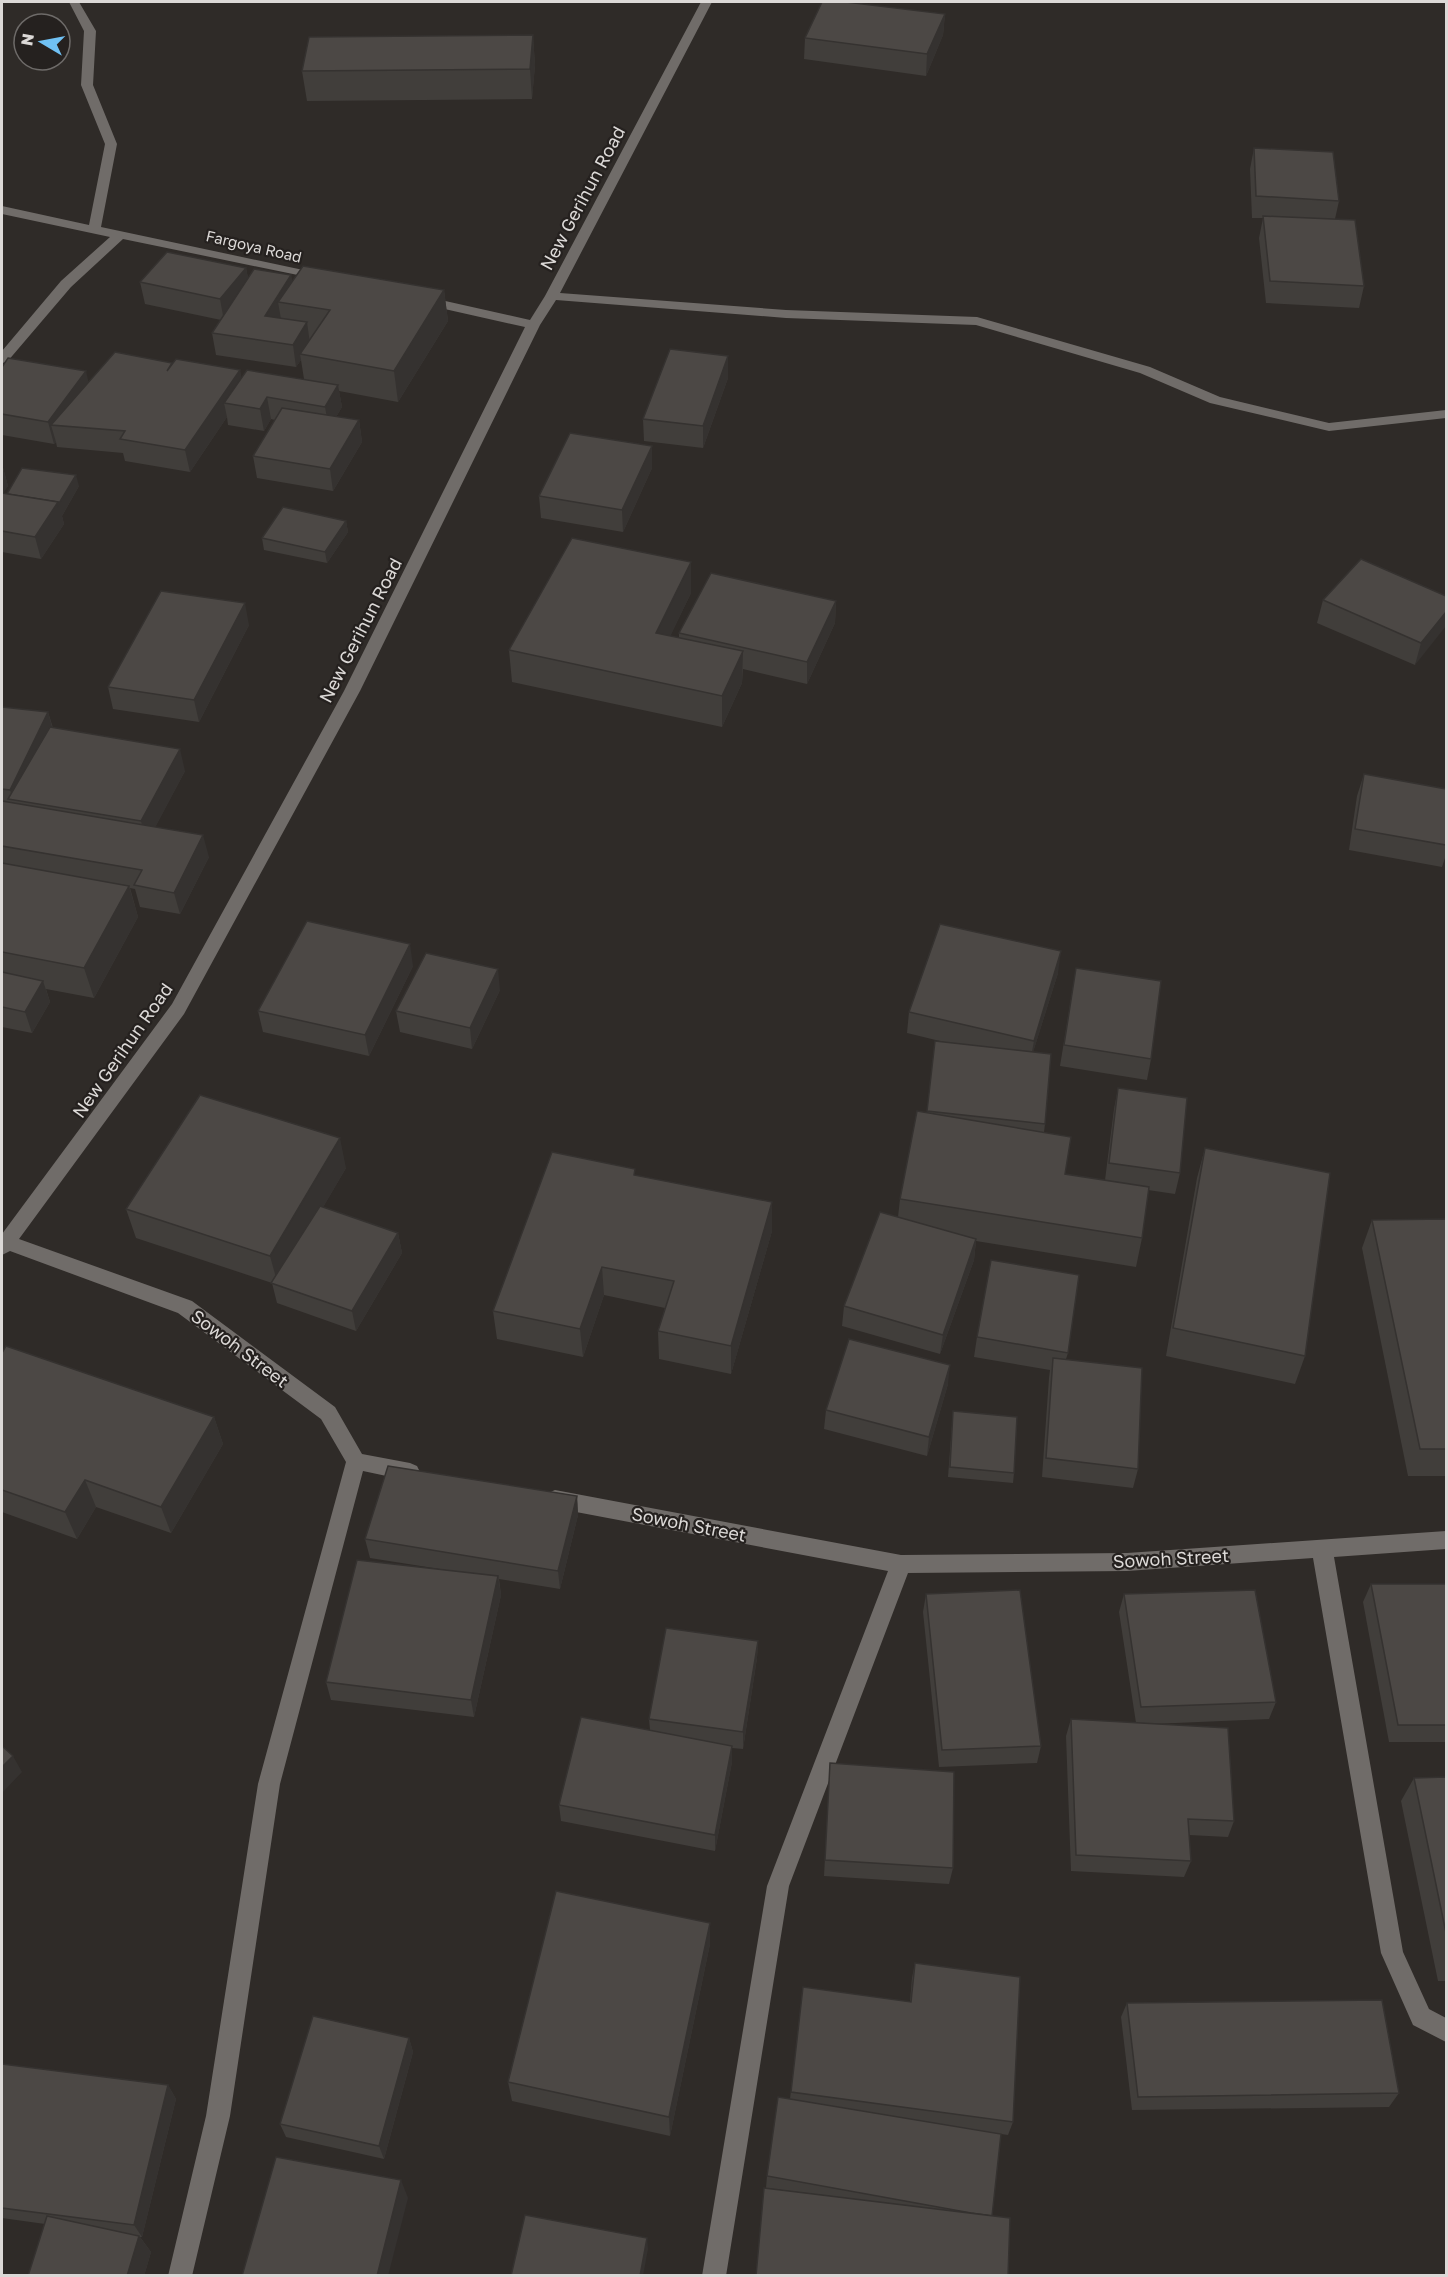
<svg xmlns="http://www.w3.org/2000/svg" width="1448" height="2277" font-family="'Golos Text',sans-serif">
  <style>
    .lines { fill: none; stroke-linecap: round; stroke-linejoin: round }
    .minor { fill: #706c69; fill-rule: evenodd }
    .wall { fill: #413e3b }
    .shaded-wall { fill: #353230 }
    .building { fill: #4c4845; stroke: #353230; stroke-width: 1.5 }
    .labels { text-anchor: middle; dominant-baseline: central; stroke-width: 4.5; stroke-linejoin: round; paint-order: stroke }
    .far-street-label { font-size: 15px; fill: #dcd9d7; stroke: #25211f }
    .street-label { font-size: 18px; fill: #dcd9d7; stroke: #25211f }
  </style>
  <rect width="100%" height="100%" fill="#2f2b28"/>
  <g class="lines">
    <!-- minor -->
    <g class="minor">
      <polygon points="69,2 79,2 96,31 93,85 117,144 101,227 322,274 327,275 327,281 123,239 71,287 7,362 2,363 2,351 61,281 110,237 2,214 2,206 89,225 105,144 81,85 84,31"/>
      <polygon points="701,2 712,2 560,293 786,310 977,317 1150,367 1220,397 1329,423 1446,410 1446,418 1329,431 1210,403 1140,373 976,325 786,318 556,300 540,325 360,691 184,1014 19,1239 192,1301 335,1407 362,1454 410,1463 417,1466 420,1472 417,1478 410,1481 363,1471 280,1784 230,2116 192,2276 168,2276 206,2116 258,1784 346,1462 321,1419 178,1313 10,1251 2,1255 2,1234 172,1004 344,691 525,327 418,303 416,300 423,296 530,320 545,296"/>
      <polygon points="555,1490 901,1555 1127,1553 1446,1531 1446,1549 1334,1557 1403,1952 1429,2009 1446,2018 1446,2042 1413,2025 1381,1953 1313,1558 1127,1571 908,1573 789,1886 726,2276 702,2276 767,1886 888,1571 555,1508 548,1505 545,1499 548,1493"/>
    </g>
  </g>
  <!-- wall -->
  <g class="wall">
    <polygon points="945,14 943,35 926,76 804,59 805,38"/>
    <polygon points="533,35 535,65 532,99 307,101 302,71"/>
    <polygon points="1254,148 1339,201 1335,219 1364,286 1359,308 1266,303 1259,238 1263,218 1252,218 1250,169"/>
    <polygon points="246,268 248,278 291,275 292,282 444,290 448,321 398,402 339,391 342,407 336,417 359,420 362,442 333,491 257,478 253,456 275,420 271,419 264,431 228,425 227,417 190,472 125,461 123,453 57,447 56,442 54,444 2,435 2,367 88,382 172,365 240,370 241,378 304,379 301,360 296,367 216,355 212,333 221,320 145,304 140,282"/>
    <polygon points="728,356 728,378 703,448 644,441 643,419"/>
    <polygon points="652,446 652,468 623,532 541,518 539,496"/>
    <polygon points="2,464 8,486 2,493 7,494 79,486 62,516 64,524 41,559 2,552"/>
    <polygon points="346,521 348,532 327,563 264,550 262,538"/>
    <polygon points="691,593 670,636 679,638 679,633 836,601 835,623 807,684 743,669 742,683 722,727 512,682 509,650"/>
    <polygon points="1446,596 1415,665 1317,623 1323,600"/>
    <polygon points="249,625 199,722 113,709 108,687"/>
    <polygon points="2,707 48,712 53,728 185,771 155,827 209,857 180,914 140,907 135,889 130,888 138,917 94,998 46,989 50,1002 32,1033 2,1027"/>
    <polygon points="1364,774 1446,789 1446,855 1442,867 1349,850 1357,796"/>
    <polygon points="413,966 369,1056 263,1032 258,1011"/>
    <polygon points="1076,968 1151,1059 1147,1080 1060,1066"/>
    <polygon points="1058,973 1033,1052 1045,1124 1044,1132 1065,1174 1105,1180 1114,1109 1118,1088 1180,1173 1175,1194 1148,1190 1142,1238 1136,1267 976,1241 974,1260 940,1354 842,1326 844,1306 898,1217 900,1199 927,1113 935,1041 948,1043 907,1033 909,1012"/>
    <polygon points="500,990 472,1049 400,1032 396,1011"/>
    <polygon points="1205,1148 1305,1356 1295,1384 1166,1356 1197,1178"/>
    <polygon points="346,1168 323,1207 398,1233 402,1253 356,1331 277,1303 272,1283 136,1238 126,1209"/>
    <polygon points="635,1175 772,1231 731,1374 659,1359 658,1331 665,1308 604,1295 583,1357 497,1339 493,1311"/>
    <polygon points="1446,1219 1446,1476 1408,1476 1362,1248 1372,1220"/>
    <polygon points="977,1337 1068,1353 1066,1359 1138,1469 1133,1488 1042,1477 1049,1378 1050,1370 974,1357"/>
    <polygon points="2,1353 214,1417 223,1444 171,1533 96,1507 77,1539 2,1512"/>
    <polygon points="948,1384 927,1456 824,1429 826,1410"/>
    <polygon points="953,1411 1014,1473 1013,1483 948,1477"/>
    <polygon points="577,1496 578,1515 560,1589 499,1579 501,1595 474,1717 331,1700 326,1682 446,1570 370,1558 365,1539"/>
    <polygon points="1371,1584 1446,1584 1446,1742 1389,1742 1363,1602"/>
    <polygon points="926,1594 1041,1746 1037,1763 939,1767 923,1612"/>
    <polygon points="1124,1594 1276,1702 1269,1719 1152,1724 1234,1821 1228,1837 1189,1835 1191,1861 1184,1877 1071,1871 1066,1736 1071,1719 1136,1723 1119,1612"/>
    <polygon points="758,1641 757,1658 743,1749 732,1748 732,1762 715,1851 561,1821 559,1805 650,1730 649,1719"/>
    <polygon points="830,1763 953,1868 949,1884 824,1876"/>
    <polygon points="1446,1777 1446,1981 1438,1981 1401,1801 1414,1778"/>
    <polygon points="710,1944 670,2136 512,2101 508,2082"/>
    <polygon points="915,1963 1013,2122 1008,2135 1001,2134 992,2216 766,2188 767,2176 790,2099 803,1987 910,2002 912,1978"/>
    <polygon points="1127,2003 1399,2093 1389,2107 1132,2110 1121,2017"/>
    <polygon points="409,2038 413,2052 384,2159 286,2137 280,2124"/>
    <polygon points="2,2064 168,2085 176,2099 142,2237 140,2237 151,2252 144,2276 28,2276 45,2224 2,2218"/>
  </g>
  <!-- shaded-wall -->
  <g class="shaded-wall">
    <polygon points="945,14 943,35 926,76 927,54"/>
    <polygon points="533,35 535,65 532,99 530,69"/>
    <polygon points="246,268 250,289 224,321 220,299"/>
    <polygon points="291,275 295,297 278,302 281,319 265,316"/>
    <polygon points="444,290 448,321 398,402 394,371"/>
    <polygon points="307,322 310,344 300,354 301,360 296,367 293,345"/>
    <polygon points="728,356 728,378 703,448 703,426"/>
    <polygon points="240,370 244,392 224,403 227,417 190,472 185,450"/>
    <polygon points="86,371 91,393 51,425 56,442 54,444 48,422"/>
    <polygon points="338,385 342,407 329,429 325,407"/>
    <polygon points="267,397 271,419 264,431 260,409"/>
    <polygon points="359,420 362,442 333,491 330,469"/>
    <polygon points="652,446 652,468 623,532 622,510"/>
    <polygon points="2,464 8,486 2,495"/>
    <polygon points="76,475 79,486 62,516 64,524 41,559 35,537"/>
    <polygon points="346,521 348,532 327,563 325,552"/>
    <polygon points="691,562 691,593 657,664 656,633"/>
    <polygon points="836,601 835,623 807,684 807,662"/>
    <polygon points="245,603 249,625 199,722 194,700"/>
    <polygon points="1446,612 1446,626 1415,665 1421,643"/>
    <polygon points="743,651 742,683 722,727 722,696"/>
    <polygon points="48,712 54,734 13,799 10,790"/>
    <polygon points="180,749 185,771 147,843 141,821"/>
    <polygon points="203,835 209,857 180,914 174,893"/>
    <polygon points="129,886 138,917 94,998 84,968"/>
    <polygon points="410,944 413,966 369,1056 365,1035"/>
    <polygon points="1061,951 1058,973 1030,1062 1034,1041"/>
    <polygon points="498,969 500,990 472,1049 470,1028"/>
    <polygon points="43,981 50,1002 32,1033 25,1012"/>
    <polygon points="340,1138 346,1168 278,1285 270,1256"/>
    <polygon points="772,1202 772,1231 731,1374 731,1346"/>
    <polygon points="398,1233 402,1253 356,1331 352,1311"/>
    <polygon points="976,1239 974,1260 940,1354 943,1335"/>
    <polygon points="602,1267 604,1295 583,1357 580,1329"/>
    <polygon points="950,1365 948,1384 927,1456 929,1437"/>
    <polygon points="214,1417 223,1444 171,1533 161,1507"/>
    <polygon points="85,1480 96,1507 77,1539 65,1512"/>
    <polygon points="577,1496 578,1515 560,1589 558,1571"/>
    <polygon points="498,1576 501,1595 474,1717 471,1700"/>
    <polygon points="758,1641 757,1658 743,1749 743,1732"/>
    <polygon points="732,1746 732,1762 715,1851 715,1835"/>
    <polygon points="13,1756 22,1772 2,1793 2,1767"/>
    <polygon points="710,1923 710,1944 670,2136 669,2117"/>
    <polygon points="409,2038 413,2052 384,2159 379,2146"/>
    <polygon points="168,2085 176,2099 142,2237 134,2225"/>
    <polygon points="401,2180 408,2198 388,2276 377,2276"/>
    <polygon points="139,2236 151,2252 144,2276 127,2276"/>
    <polygon points="647,2238 648,2249 643,2276 640,2276"/>
  </g>
  <!-- building -->
  <g class="building">
    <polygon points="822,2 846,2 945,14 927,54 805,38"/>
    <polygon points="533,35 530,69 302,71 309,37"/>
    <polygon points="1254,148 1333,152 1339,201 1256,196"/>
    <polygon points="1263,216 1355,220 1364,286 1270,281"/>
    <polygon points="167,252 246,268 220,299 140,282"/>
    <polygon points="303,266 444,290 394,371 300,354 330,310 278,302"/>
    <polygon points="254,269 291,275 265,316 307,322 293,345 212,333"/>
    <polygon points="670,349 728,356 703,426 643,419"/>
    <polygon points="115,352 172,363 167,371 176,359 240,370 185,450 120,439 125,431 51,425"/>
    <polygon points="8,358 86,371 48,422 2,414 2,367"/>
    <polygon points="247,370 338,385 325,407 267,397 260,409 224,403"/>
    <polygon points="282,408 359,420 330,469 253,456"/>
    <polygon points="570,433 652,446 622,510 539,496"/>
    <polygon points="22,468 76,475 58,505 58,502 7,494"/>
    <polygon points="2,493 58,502 35,537 2,531"/>
    <polygon points="283,507 346,521 325,552 262,538"/>
    <polygon points="572,538 691,562 656,633 743,651 722,696 509,650"/>
    <polygon points="1361,559 1446,596 1446,612 1421,643 1323,600"/>
    <polygon points="711,573 836,601 807,662 679,633"/>
    <polygon points="161,591 245,603 194,700 108,687"/>
    <polygon points="2,707 48,712 10,790 2,789"/>
    <polygon points="50,727 180,749 141,821 8,799"/>
    <polygon points="1364,774 1446,789 1446,845 1355,829"/>
    <polygon points="2,801 203,835 174,893 134,885 142,870 2,846"/>
    <polygon points="2,863 129,886 84,968 2,952"/>
    <polygon points="307,921 410,944 365,1035 258,1011"/>
    <polygon points="940,924 1061,951 1034,1041 909,1012"/>
    <polygon points="426,953 498,969 470,1028 396,1011"/>
    <polygon points="1076,968 1161,981 1151,1059 1064,1045"/>
    <polygon points="2,972 43,981 25,1012 2,1007"/>
    <polygon points="935,1041 1051,1054 1045,1124 927,1111"/>
    <polygon points="1118,1088 1187,1098 1180,1173 1109,1163"/>
    <polygon points="200,1095 340,1138 270,1256 126,1209"/>
    <polygon points="917,1111 1071,1137 1065,1174 1149,1187 1142,1238 900,1199"/>
    <polygon points="1205,1148 1330,1173 1305,1356 1173,1328"/>
    <polygon points="552,1152 635,1169 634,1175 772,1202 731,1346 658,1331 674,1281 602,1267 580,1329 493,1311"/>
    <polygon points="320,1206 398,1233 352,1311 271,1283"/>
    <polygon points="880,1212 976,1239 943,1335 844,1306"/>
    <polygon points="1446,1219 1446,1449 1420,1449 1372,1220"/>
    <polygon points="991,1260 1079,1275 1068,1353 977,1337"/>
    <polygon points="849,1339 950,1365 929,1437 826,1410"/>
    <polygon points="6,1346 214,1417 161,1507 85,1480 65,1512 2,1490 2,1353"/>
    <polygon points="1053,1358 1142,1368 1138,1469 1046,1458"/>
    <polygon points="953,1411 1017,1417 1014,1473 950,1467"/>
    <polygon points="388,1466 577,1496 558,1571 365,1539"/>
    <polygon points="357,1560 498,1576 471,1700 326,1682"/>
    <polygon points="1371,1584 1446,1584 1446,1725 1398,1725"/>
    <polygon points="1020,1590 1041,1746 942,1750 926,1594"/>
    <polygon points="1255,1590 1276,1702 1141,1707 1124,1594"/>
    <polygon points="666,1628 758,1641 743,1732 649,1719"/>
    <polygon points="581,1717 732,1746 715,1835 559,1805"/>
    <polygon points="1071,1719 1228,1728 1234,1821 1188,1819 1191,1861 1076,1855"/>
    <polygon points="2,1746 13,1756 2,1767"/>
    <polygon points="830,1763 954,1772 953,1868 825,1860"/>
    <polygon points="1446,1777 1446,1933 1414,1778"/>
    <polygon points="556,1891 710,1923 669,2117 508,2082"/>
    <polygon points="915,1963 1020,1977 1013,2122 791,2092 803,1987 911,2002"/>
    <polygon points="1382,2000 1399,2093 1138,2097 1127,2003"/>
    <polygon points="313,2016 409,2038 379,2146 280,2124"/>
    <polygon points="2,2064 168,2085 134,2225 2,2208"/>
    <polygon points="778,2097 1001,2134 992,2216 971,2213 767,2176"/>
    <polygon points="276,2157 401,2180 377,2276 242,2276"/>
    <polygon points="764,2188 1010,2218 1008,2276 756,2276"/>
    <polygon points="525,2215 647,2238 640,2276 511,2276"/>
    <polygon points="47,2216 139,2236 127,2276 28,2276"/>
  </g>
  <g class="labels">
    <!-- far-street labels -->
    <g class="far-street-label">
      <text transform="translate(254 246) rotate(13)">Fargoya Road</text>
    </g>
    <!-- street labels -->
    <g class="street-label">
      <text transform="translate(582 198) rotate(-62)">New Gerihun Road</text>
      <text transform="translate(360 630) rotate(-63)">New Gerihun Road</text>
      <text transform="translate(122 1050) rotate(-55)">New Gerihun Road</text>
      <text transform="translate(240 1348) rotate(37)">Sowoh Street</text>
      <text transform="translate(689 1524) rotate(11)">Sowoh Street</text>
      <text transform="translate(1171 1558) rotate(-3)">Sowoh Street</text>
    </g>
  </g>
  <!-- border -->
  <rect width="1448" height="2277" fill="none" stroke="#dcd9d7" stroke-width="6"/>
  <!-- north arrow -->
  <g transform="translate(42 42) rotate(280)"><circle r="28" fill="#25211f" stroke="#6e6b69" stroke-width="1.5"/>
  <path d="M0-4.5L10 22L0 15L-10 22Z" fill="#70c1f4"/>
  <text y="-9" font-size="16" font-weight="bold" text-anchor="middle" fill="#dcd9d7">N</text>
  </g>
</svg>
